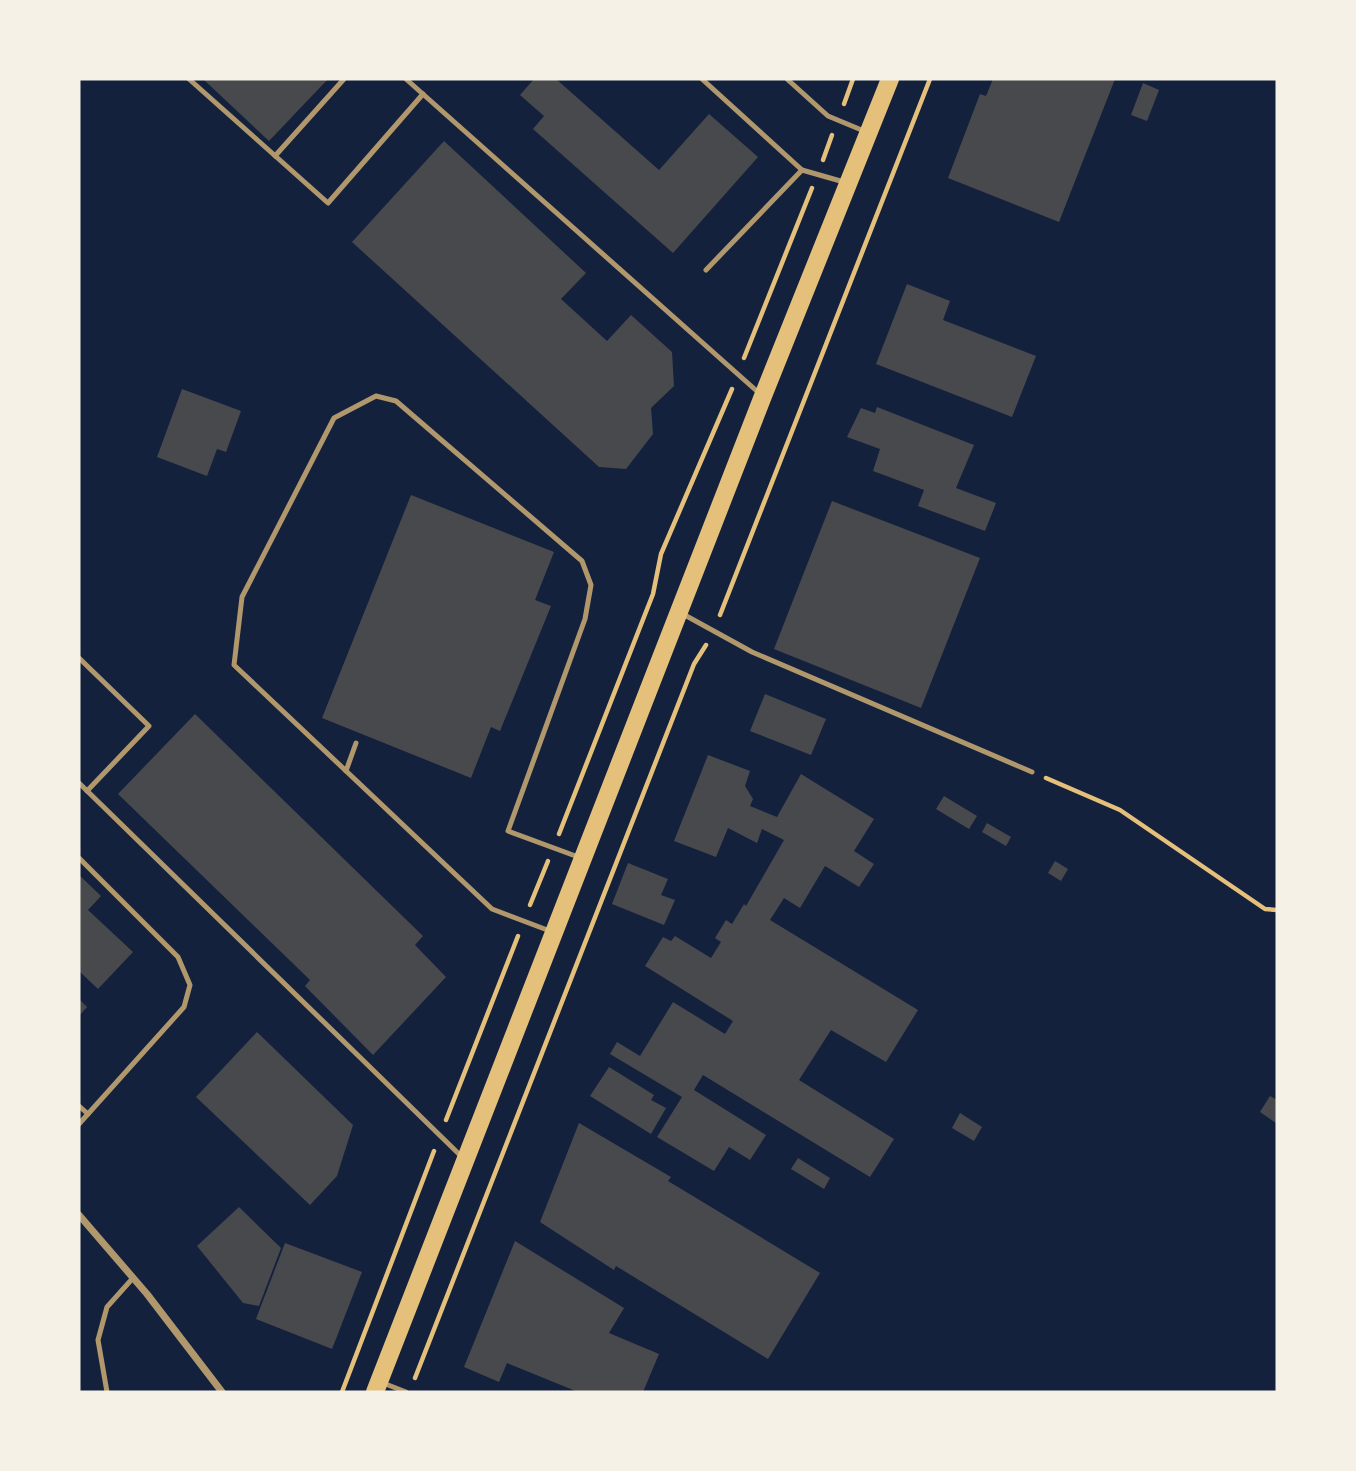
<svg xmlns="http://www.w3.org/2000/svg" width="1356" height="1471" font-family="Roboto,sans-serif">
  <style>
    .building { fill: #48494c }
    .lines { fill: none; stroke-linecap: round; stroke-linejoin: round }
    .path { stroke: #e5c07b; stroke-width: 4.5 }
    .service { stroke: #b1986c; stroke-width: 5 }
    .minor { stroke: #b1986c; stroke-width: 7 }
    .primary { stroke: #e5c07b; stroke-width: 18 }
  </style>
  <rect width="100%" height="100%" fill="#14213d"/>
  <!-- building -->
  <g class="building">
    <polygon points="203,79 328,79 269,141"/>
    <polygon points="534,79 556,79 659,170 709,114 758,157 673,253 533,129 544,116 520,95"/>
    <polygon points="993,79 1115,79 1059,222 948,178 980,94 986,96"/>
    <polygon points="1143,83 1159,90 1147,121 1131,115"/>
    <polygon points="444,141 586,273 561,299 607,341 631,315 672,352 674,386 651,408 653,434 626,469 599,467 352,242"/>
    <polygon points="907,284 950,301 943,320 1036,356 1012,417 876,364"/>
    <polygon points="182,389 241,411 226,452 217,449 207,476 157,457"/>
    <polygon points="877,407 974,445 956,488 996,503 985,531 918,506 924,490 873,471 880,449 847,437 861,408 875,413"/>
    <polygon points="411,495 554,552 535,600 551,606 500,731 491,727 471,778 322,718"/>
    <polygon points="832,501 980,558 921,708 774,649"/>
    <polygon points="765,694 826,719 811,755 750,731"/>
    <polygon points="195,714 423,936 415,945 446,977 373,1055 305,986 310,980 118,794"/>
    <polygon points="708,755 750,771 745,786 753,799 750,806 777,817 801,774 874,819 854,851 874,864 859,887 825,866 800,908 784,898 770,920 918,1010 886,1062 831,1030 799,1080 894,1139 870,1177 703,1075 694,1090 766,1135 750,1160 729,1147 714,1171 657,1137 682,1097 610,1054 617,1042 640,1056 673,1002 725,1034 733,1021 645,966 663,937 671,941 675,936 711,958 721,942 715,938 726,920 732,924 744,904 746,906 784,840 762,829 757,843 728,828 716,857 674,841"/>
    <polygon points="944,796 977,816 969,829 936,809"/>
    <polygon points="987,823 1011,837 1006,846 982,832"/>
    <polygon points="1055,861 1068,869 1061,881 1048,873"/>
    <polygon points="628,863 668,879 661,895 675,900 664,925 612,904"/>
    <polygon points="79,875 101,896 88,910 133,952 98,989 79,971"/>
    <polygon points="79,999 87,1007 79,1016"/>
    <polygon points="257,1032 353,1125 337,1176 310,1205 196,1097"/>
    <polygon points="609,1067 654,1095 651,1100 666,1108 651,1134 590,1096"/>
    <polygon points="1270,1096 1277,1100 1276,1123 1260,1112"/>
    <polygon points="960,1113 982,1127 974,1141 952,1128"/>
    <polygon points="579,1123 671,1177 668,1181 820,1273 768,1359 616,1266 614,1270 540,1222"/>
    <polygon points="798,1158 830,1178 824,1189 791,1169"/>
    <polygon points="239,1207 281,1248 259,1306 243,1303 197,1246"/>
    <polygon points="515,1241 624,1308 609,1333 659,1354 643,1392 578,1392 507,1363 499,1382 464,1367"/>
    <polygon points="285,1243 362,1272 332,1349 256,1319"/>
  </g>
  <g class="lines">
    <!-- path -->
    <g class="path">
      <polyline points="844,104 853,79"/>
      <polyline points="823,160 832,135"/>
      <polyline points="744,358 812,188"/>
      <polyline points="720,615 930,79"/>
      <polyline points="1046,778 1120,810 1265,909 1277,910"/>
      <polyline points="559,834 653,594 661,554 732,389"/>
      <polyline points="530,905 548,861"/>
      <polyline points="446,1120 518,936"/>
      <polyline points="415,1378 694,664 706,645"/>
      <polyline points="342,1392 434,1151"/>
    </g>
    <!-- service -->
    <g class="service">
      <polyline points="189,79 328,203 423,94"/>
      <polyline points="406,79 759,393"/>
      <polyline points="702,79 802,170 844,182"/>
      <polyline points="787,79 828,116 864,131"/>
      <polyline points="275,156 344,79"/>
      <polyline points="706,270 802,170"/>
      <polyline points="681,613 752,652 1032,772"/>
      <polyline points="79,658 149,726 87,791"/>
      <polyline points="346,771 356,743"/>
      <polyline points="79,783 462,1157"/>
      <polyline points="79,858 178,957 190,985 184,1007 79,1124"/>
      <polyline points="550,931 492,909 234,665 242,597 334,418 376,396 396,401 582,561 591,585 585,619 508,831 581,858"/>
      <polyline points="79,1106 88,1114"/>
      <polyline points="383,1383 406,1392"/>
      <polyline points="107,1392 98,1340 107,1307 133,1278"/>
    </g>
    <!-- minor -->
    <polyline class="minor" points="79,1215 147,1294 222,1392"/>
    <!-- primary -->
    <polyline class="primary" points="375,1392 763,396 890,79"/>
  </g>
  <!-- border -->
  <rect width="1356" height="1471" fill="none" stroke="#f6f1e7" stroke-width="161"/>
</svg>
